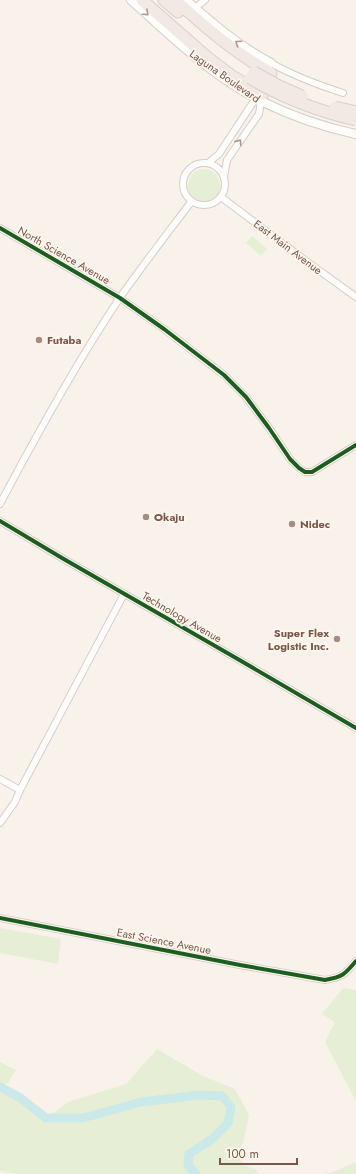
<svg xmlns="http://www.w3.org/2000/svg" width="356" height="1174" font-family="Jost,sans-serif">
  <style>
    .green { fill: #e6efd5 }
    .lines { fill: none; stroke-linecap: round; stroke-linejoin: round }
    .river { stroke: #cce9e9; stroke-width: 9 }
    .street-casing { stroke: #d6cdc8; stroke-width: 8 }
    .secondary-casing { stroke: #d7cdc8; stroke-width: 10 }
    .highway-casing { stroke: #dacfc9; stroke-width: 13 }
    .street { stroke: #fefdfc; stroke-width: 6 }
    .secondary { stroke: #fefdfc; stroke-width: 8 }
    .highway { stroke: #f2e8e4; stroke-width: 11 }
    .highway-bridge-casing { stroke: #dacfc9; stroke-width: 13; stroke-linecap: butt }
    .highway-bridge { stroke: #f2e8e4; stroke-width: 11 }
    .cycleway-casing { stroke: #fff6ed; stroke-width: 6 }
    .cycleway { stroke: #1b5e20; stroke-width: 4 }
    .oneway { stroke: #ae9991 }
    .poi-dot { fill: #a58d82; stroke: #fff6ed; stroke-width: 1.5 }
    .labels { text-anchor: middle; dominant-baseline: central; stroke-width: 3.5; stroke-linejoin: round; paint-order: stroke }
    .street-label { font-size: 11px; fill: #785649; stroke: #fff6ed }
    .poi-label { font-size: 11px; font-weight: bold; fill: #785649; stroke: #fff6ed; text-anchor: start }
  </style>
  <rect width="100%" height="100%" fill="#f8f2eb"/>
  <!-- green -->
  <g class="green">
    <circle cx="204" cy="185" r="16"/>
    <polygon points="252,236 267,249 261,256 246,243"/>
    <polygon points="0,928 61,939 58,964 0,953"/>
    <polygon points="343,988 356,990 356,1101 325,1042 335,1022 322,1014"/>
    <polygon points="157,1049 203,1076 235,1089 249,1115 243,1143 237,1155 244,1165 256,1170 260,1174 17,1174 0,1171 0,1062 16,1070 4,1089 19,1097 46,1118 68,1102 126,1084"/>
    <polygon points="356,1162 356,1174 325,1174 340,1169"/>
  </g>
  <g class="lines">
    <!-- river -->
    <polyline class="river" points="0,1087 19,1097 46,1118 83,1118 141,1102 199,1095 222,1096 231,1107 228,1123 212,1139 189,1154 188,1165 196,1174"/>
    <defs>
      <g id="street">
        <polyline points="195,8 205,0"/>
        <path d="M271 63C294 76 318 85 343 93"/>
        <circle cx="204" cy="184" r="21"/>
        <polyline points="208,163 219,154 256,98"/>
        <polyline points="224,177 227,160 259,114 261,101"/>
        <polyline points="221,197 306,261 356,297"/>
        <polyline points="0,228 120,298 164,329 224,375 246,397 269,428 290,459 299,468 305,472 312,472 356,445"/>
        <path d="M0 504C37 434 75 365 119 299 142 266 167 234 191 202"/>
        <polyline points="0,521 62,558 236,658 356,728"/>
        <polyline points="0,779 20,790 124,594"/>
        <polyline points="0,823 15,802 20,790"/>
        <path d="M0 918 240 965 325 980C343 977 345 974 356 961"/>
      </g>
      <g id="secondary">
        <path d="M131 0C170 35 213 77 261 101 291 116 323 127 356 134"/>
        <path d="M186 0C213 24 239 46 271 63"/>
      </g>
      <g id="highway">
        <polyline points="142,0 208,58 232,76 263,94"/>
        <polyline points="164,0 178,12"/>
        <path d="M175 0C205 27 235 53 271 73"/>
      </g>
    </defs>
    <!-- street casing -->
    <use href="#street" class="street-casing"/>
    <!-- secondary casing -->
    <use href="#secondary" class="secondary-casing"/>
    <!-- highway casing -->
    <use href="#highway" class="highway-casing"/>
    <!-- street -->
    <use href="#street" class="street"/>
    <!-- secondary -->
    <use href="#secondary" class="secondary"/>
    <!-- highway -->
    <use href="#highway" class="highway"/>
    <defs>
      <g id="highway-bridge">
        <polyline points="254,72 279,86 302,96"/>
        <path d="M250 78C283 98 318 111 356 120"/>
        <polyline points="335,107 356,112"/>
      </g>
    </defs>
    <!-- highway-bridge casing -->
    <use href="#highway-bridge" class="highway-bridge-casing"/>
    <!-- highway-bridge -->
    <use href="#highway-bridge" class="highway-bridge"/>
    <defs>
      <g id="cycleway">
        <polyline points="0,228 120,298 164,329 224,375 246,397 269,428 290,459 299,468 305,472 312,472 356,445"/>
        <polyline points="0,521 62,558 236,658 356,728"/>
        <path d="M0 918 240 965 325 980C343 977 345 974 356 961"/>
      </g>
    </defs>
    <!-- cycleway casing -->
    <use href="#cycleway" class="cycleway-casing"/>
    <!-- cycleway -->
    <use href="#cycleway" class="cycleway"/>
  </g>
  <!-- one-way arrows -->
  <defs><path id="oneway-chevron" d="M-2-3.5L2.5 0L-2 3.5" fill="none" stroke-width="1.6" stroke-linecap="round" stroke-linejoin="round"/></defs>
  <g class="oneway">
    <use href="#oneway-chevron" transform="translate(146 13) rotate(42)"/>
    <use href="#oneway-chevron" transform="translate(238 43) rotate(-145)"/>
    <use href="#oneway-chevron" transform="translate(239 142) rotate(-55)"/>
  </g>
  <!-- markers -->
  <g class="poi-dot">
    <circle cx="39" cy="340" r="4"/>
    <circle cx="146" cy="517" r="4"/>
    <circle cx="292" cy="524" r="4"/>
    <circle cx="337" cy="639" r="4"/>
  </g>
  <g class="labels">
    <!-- street labels -->
    <g class="street-label">
      <text transform="translate(225 76) rotate(35)">Laguna Boulevard</text>
      <text transform="translate(288 247) rotate(37)">East Main Avenue</text>
      <text transform="translate(64 255) rotate(30)">North Science Avenue</text>
      <text transform="translate(182 617) rotate(30)">Technology Avenue</text>
      <text transform="translate(164 941) rotate(11)">East Science Avenue</text>
    </g>
    <!-- poi labels -->
    <g class="poi-label">
      <text x="47" y="340">Futaba</text>
      <text x="154" y="517">Okaju</text>
      <text x="300" y="524">Nidec</text>
      <text x="329" y="633" text-anchor="end">Super Flex<tspan x="329" dy="13">Logistic Inc.</tspan></text>
    </g>
  </g>
  <!-- scale -->
  <path d="M220 1158v6h77v-6" fill="none" stroke="#785649" stroke-width="2"/>
  <text x="226" y="1158" font-size="12" fill="#785649" stroke="#fff6ed" stroke-width="3" paint-order="stroke">100 m</text>
</svg>
